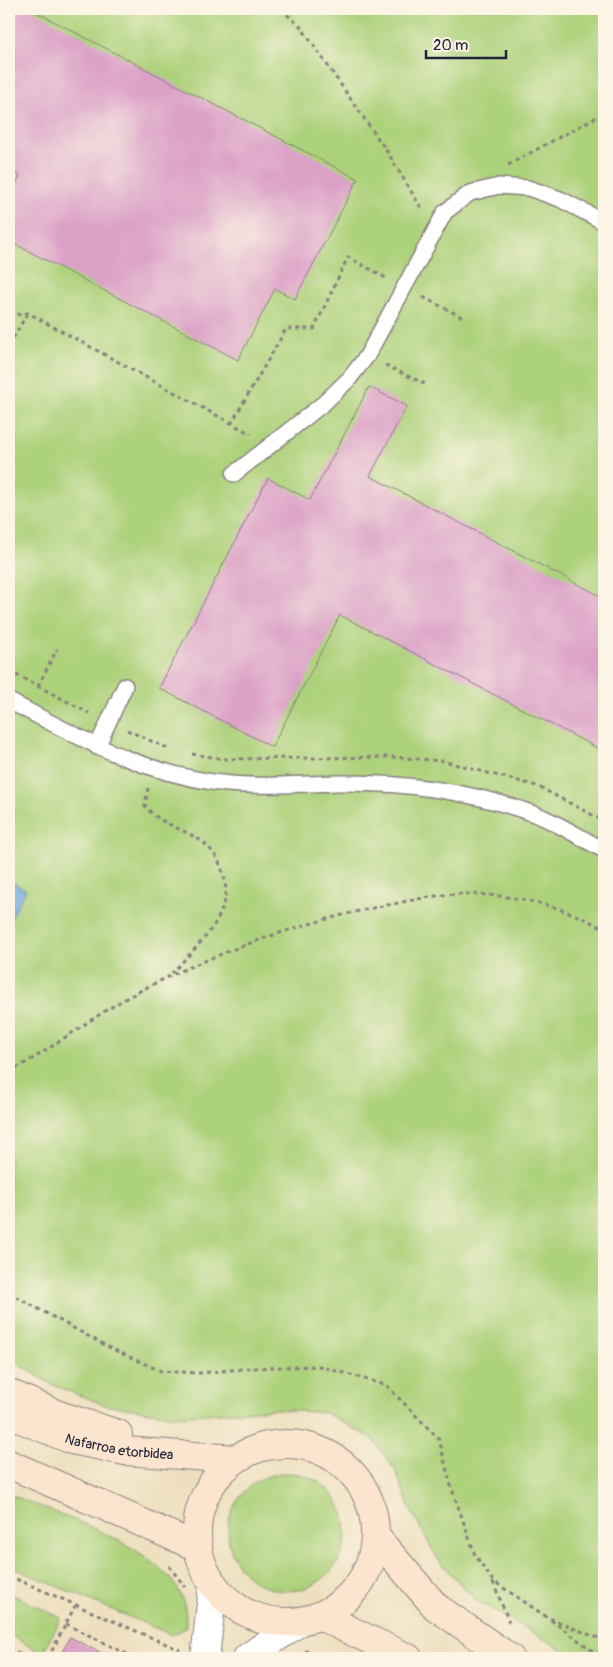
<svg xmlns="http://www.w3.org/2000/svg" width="613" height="1667" font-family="Pangolin,sans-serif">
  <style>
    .green { fill: #add27b; stroke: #687a5b }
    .water { fill: #6ca9de; stroke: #47668c }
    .building { fill: #dba1c7 }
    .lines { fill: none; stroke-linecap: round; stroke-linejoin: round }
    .service-casing { stroke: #88817d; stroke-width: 18 }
    .tertiary-casing { stroke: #88817d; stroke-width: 30 }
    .secondary-casing { stroke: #88817d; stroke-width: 30 }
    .path { stroke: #88817d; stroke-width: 3; stroke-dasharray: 4 4; stroke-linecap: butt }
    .service { stroke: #fff; stroke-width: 15 }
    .tertiary { stroke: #fff; stroke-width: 28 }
    .secondary { stroke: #fbe5cf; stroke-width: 28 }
    .labels { text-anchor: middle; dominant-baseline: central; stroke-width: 5; stroke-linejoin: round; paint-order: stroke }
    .street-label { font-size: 14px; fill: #22223b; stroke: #fcf5e5 }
  </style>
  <rect width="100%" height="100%" fill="#fcf5e5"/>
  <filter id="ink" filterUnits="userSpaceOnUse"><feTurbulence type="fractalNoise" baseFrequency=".02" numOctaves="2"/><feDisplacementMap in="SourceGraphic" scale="10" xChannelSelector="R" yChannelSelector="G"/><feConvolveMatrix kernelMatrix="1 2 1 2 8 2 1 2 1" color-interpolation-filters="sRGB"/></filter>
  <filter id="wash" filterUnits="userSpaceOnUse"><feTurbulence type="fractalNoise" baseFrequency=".0096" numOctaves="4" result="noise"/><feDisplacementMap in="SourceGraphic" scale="20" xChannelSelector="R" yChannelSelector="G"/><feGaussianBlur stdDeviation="1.12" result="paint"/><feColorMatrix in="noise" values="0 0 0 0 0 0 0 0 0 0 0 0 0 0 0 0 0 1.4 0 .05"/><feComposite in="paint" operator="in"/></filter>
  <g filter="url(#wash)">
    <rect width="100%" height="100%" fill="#eee0bf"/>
    <!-- green -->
    <g class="green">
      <polygon points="9,9 604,9 604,1658 577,1658 474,1599 437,1558 411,1511 395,1470 373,1439 325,1413 275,1409 177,1416 105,1405 53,1385 9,1359"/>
      <circle cx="287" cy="1532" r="59"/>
      <path d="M9 1494C58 1515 162 1546 182 1598 186 1608 186 1618 186 1628L172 1635 9 1566Z"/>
      <polygon points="9,1593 61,1618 43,1653 9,1635"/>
    </g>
    <!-- water -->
    <polygon class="water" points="9,880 26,890 9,922"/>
    <g id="blocks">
      <!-- building -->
      <g class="building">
        <polygon points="9,9 30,9 358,179 295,299 275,289 238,360 9,241 9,198 20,176 9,170"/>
        <polygon points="369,387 407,406 370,476 604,598 603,751 340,615 272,747 159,688 268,478 310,500"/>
        <polygon points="70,1637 101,1653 112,1658 59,1658"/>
      </g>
    </g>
  </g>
  <g filter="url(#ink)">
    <use href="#blocks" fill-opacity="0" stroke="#88817d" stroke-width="1"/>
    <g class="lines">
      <defs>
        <g id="service">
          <polyline points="234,474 324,403 349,379 367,356 445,212 470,193 499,186 528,188 560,199 604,222"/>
          <path d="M9 701C77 736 134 770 212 782 253 788 295 784 336 783 406 782 472 791 537 815 560 824 582 839 604 850"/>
          <polyline points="97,747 125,686"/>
        </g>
        <g id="tertiary">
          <polyline points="205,1658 213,1586"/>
          <polyline points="247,1658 299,1622"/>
        </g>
        <g id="secondary">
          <polyline points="9,1393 56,1414 118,1434"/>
          <path id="s1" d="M9 1414 72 1440 125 1451 236 1459"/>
          <circle cx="286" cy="1533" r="89"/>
          <polyline points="9,1464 197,1547"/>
          <polyline points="375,1536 436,1607 510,1658"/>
          <polyline points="320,1616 408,1658"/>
        </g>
      </defs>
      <!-- service casing -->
      <use href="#service" class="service-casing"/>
      <!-- tertiary casing -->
      <use href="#tertiary" class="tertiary-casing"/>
      <!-- secondary casing -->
      <use href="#secondary" class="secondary-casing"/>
      <!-- path -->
      <g class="path">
        <polyline points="281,9 301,27 388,153 423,211"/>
        <polyline points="508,165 604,113"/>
        <polyline points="423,297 462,317"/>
        <polyline points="9,316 28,313 251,434"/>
        <polyline points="9,345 27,314"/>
        <polyline points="385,365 427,385"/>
        <polyline points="231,424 286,329 314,329 348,257 386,278"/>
        <polyline points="9,671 89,713"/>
        <polyline points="38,686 57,649"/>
        <polyline points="127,730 169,749"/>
        <polyline points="192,754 224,759 393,757 443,761 537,786 604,821"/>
        <path d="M148 788 145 806C159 824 182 828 200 840 211 848 218 857 222 870 238 913 198 944 172 973"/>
        <path d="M9 1072C53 1049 91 1017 134 994 213 952 310 919 398 903 422 898 446 893 470 894 515 895 565 906 604 929"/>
        <polyline points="9,1293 112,1349 161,1371 200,1373 252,1368 319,1366 386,1385 439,1439 451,1486 475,1555 493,1581 547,1617 595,1637 604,1638"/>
        <polyline points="169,1566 185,1587"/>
        <polyline points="9,1576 180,1650"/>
        <polyline points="493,1582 509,1622"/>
        <polyline points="551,1620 593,1651 604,1655"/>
        <polyline points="66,1624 135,1658"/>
        <polyline points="9,1648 29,1658"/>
        <polyline points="305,1651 338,1658"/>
        <polyline points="48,1658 75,1606"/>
      </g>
      <!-- service -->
      <use href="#service" class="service"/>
      <!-- tertiary -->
      <use href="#tertiary" class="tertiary"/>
      <!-- secondary -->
      <use href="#secondary" class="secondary"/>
    </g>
  </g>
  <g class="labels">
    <!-- street labels -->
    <g class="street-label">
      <text stroke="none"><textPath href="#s1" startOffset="116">Nafarroa etorbidea</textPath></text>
    </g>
  </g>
  <!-- margin -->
  <rect width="613" height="1667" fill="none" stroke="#fcf5e5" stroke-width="30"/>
  <!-- scale -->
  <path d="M426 50v8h80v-8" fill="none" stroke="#22223b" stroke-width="2.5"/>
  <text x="433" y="50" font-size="15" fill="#22223b" stroke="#fcf5e5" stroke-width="4" paint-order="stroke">20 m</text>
</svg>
